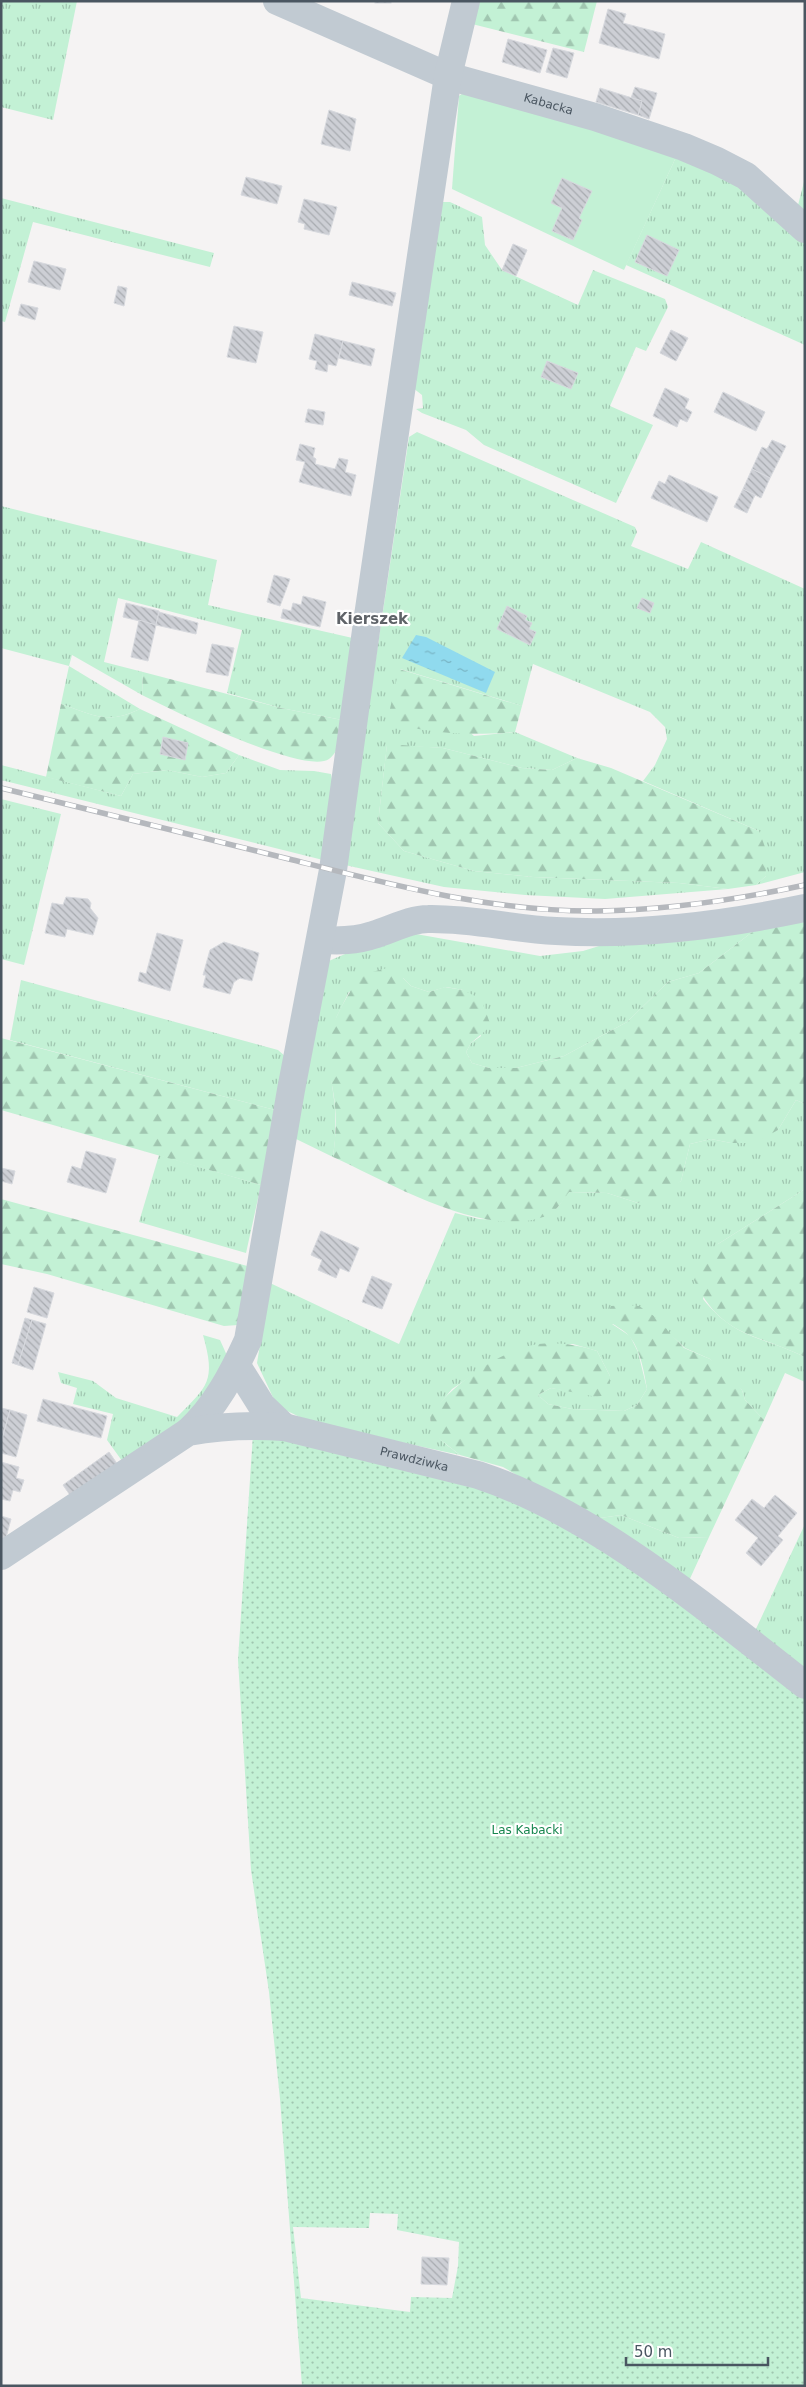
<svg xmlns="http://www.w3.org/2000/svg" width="806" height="2387" font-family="'DejaVu Sans',sans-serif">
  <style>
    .grass { fill: url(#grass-tufts) }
    .forest { fill: url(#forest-firs) }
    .park { fill: url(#park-dots); fill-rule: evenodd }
    .garden { fill: #c3f1d5 }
    .water { fill: url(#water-ripples) }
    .building { fill: url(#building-back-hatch); stroke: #d7d9de }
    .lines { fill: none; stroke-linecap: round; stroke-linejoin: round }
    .minor { stroke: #c1cad2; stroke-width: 28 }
    .rail-casing { stroke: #b5b8bd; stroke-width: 5.5 }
    .rail { stroke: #fff; stroke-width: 4; stroke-dasharray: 11; stroke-linecap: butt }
    .labels { text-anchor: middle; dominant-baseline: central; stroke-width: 4.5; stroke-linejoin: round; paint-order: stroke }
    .street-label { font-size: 12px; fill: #4a5661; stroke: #fff }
    .park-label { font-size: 12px; fill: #17864f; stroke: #fff }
    .quarter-label { font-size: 15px; font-weight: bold; fill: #5f6368; stroke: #fff }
  </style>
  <defs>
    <pattern id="grass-tufts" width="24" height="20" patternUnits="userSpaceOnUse" patternTransform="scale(1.25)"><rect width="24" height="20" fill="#c3f1d5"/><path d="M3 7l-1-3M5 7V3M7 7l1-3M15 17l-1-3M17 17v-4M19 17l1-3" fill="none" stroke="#a0c6b0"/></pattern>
    <pattern id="forest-firs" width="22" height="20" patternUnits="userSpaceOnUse" patternTransform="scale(1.25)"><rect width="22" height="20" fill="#c3f1d5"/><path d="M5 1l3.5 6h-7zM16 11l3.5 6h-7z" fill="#a0c6b0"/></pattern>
    <pattern id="park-dots" width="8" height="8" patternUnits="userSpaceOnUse" patternTransform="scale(1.25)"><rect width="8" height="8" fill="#c3f1d5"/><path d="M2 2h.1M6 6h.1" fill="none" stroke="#a0c6b0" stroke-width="1.8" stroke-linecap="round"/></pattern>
    <pattern id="water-ripples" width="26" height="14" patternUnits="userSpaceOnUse" patternTransform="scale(1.25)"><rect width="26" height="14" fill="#90daee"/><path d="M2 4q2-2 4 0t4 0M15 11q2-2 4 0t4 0" fill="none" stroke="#78b4c4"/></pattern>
    <pattern id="building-back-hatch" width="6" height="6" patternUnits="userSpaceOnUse" patternTransform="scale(1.25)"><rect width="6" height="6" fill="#cdcfd5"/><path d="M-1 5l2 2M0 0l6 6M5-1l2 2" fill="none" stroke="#a8abb0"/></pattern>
  </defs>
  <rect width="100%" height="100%" fill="#f5f3f3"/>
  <!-- grass -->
  <g class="grass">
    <polygon points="1,1 77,1 53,120 1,107"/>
    <polygon points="677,155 751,185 805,236 805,345 626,265"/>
    <polygon points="805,178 805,218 797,209"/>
    <polygon points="1,198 214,253 210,267 33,222 5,322 1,321"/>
    <polygon points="437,202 450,202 482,217 485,245 502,270 578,305 593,270 665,299 668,307 646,351 636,347 610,406 653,425 616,503 484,445 466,430 422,413 416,409 423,408 422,395 413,388"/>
    <polygon points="417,432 635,527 637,532 631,546 688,569 701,542 805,589 805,872 756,885 766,876 759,831 643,781 655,765 667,739 665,727 650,712 533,664 522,706 400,669 474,736 515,732 577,758 552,770 522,768 443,748 387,745 378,823 404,851 474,871 533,877 679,883 728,889 605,899 525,895 444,887 345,865 409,437"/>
    <path d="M1 506 217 560 208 605 357 639 342 720 281 708 227 693 242 630 118 598 104 662 143 672 142 695 72 655 69 666 140 709C107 725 94 715 61 704L69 666 1 648Z"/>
    <polygon points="239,755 280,770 314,771 331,774 333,785 323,860 1,780 1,765 121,796 133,774 167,770 202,777 226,773"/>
    <polygon points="1,799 61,814 24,965 1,959"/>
    <polygon points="760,926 699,973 668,982 627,1022 564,1056 516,1068 489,1068 472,1063 466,1052 471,1043 481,1036 463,990 446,987 429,992 411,986 403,978 349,992 337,1016 327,1047 335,1107 335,1140 333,1157 294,1138 324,963 399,931 540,956 583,951 612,942"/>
    <polygon points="21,980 278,1050 286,1057 275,1110 10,1040"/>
    <path d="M796 1100 805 1104V1189L718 1244 703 1299C736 1340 763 1336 805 1357V1382L785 1373 764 1420 745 1400 742 1390 710 1359 685 1348 671 1335 612 1324 630 1336 638 1352 647 1389 637 1405 624 1411 572 1409 548 1404 538 1395 551 1388 572 1391 610 1376 597 1351 573 1344 511 1353 482 1369 452 1389 430 1416C432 1437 444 1442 460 1455L312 1423 277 1406 257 1363 270 1283 399 1344 455 1213 479 1219 514 1221 549 1214 558 1207 568 1192 607 1193 638 1203 681 1181 690 1144 711 1139 731 1143 778 1130Z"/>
    <polygon points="159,1155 261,1185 246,1253 139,1222"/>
    <path d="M203 1335 220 1340 229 1360 189 1417 125 1465 107 1440 113 1414 73 1404 77 1388 61 1383 58 1372 93 1381 116 1398 177 1417C208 1386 216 1381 203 1335Z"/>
    <polygon points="621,1515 679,1538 709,1537 688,1583 593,1519"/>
    <polygon points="805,1524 805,1671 755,1631"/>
  </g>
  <!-- forest -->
  <g class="forest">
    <polygon points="477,1 597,1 584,52 472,24"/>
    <path d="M399 669 522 706 515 732C467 736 434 734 387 722Z"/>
    <path d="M143 672 281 708 342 720C340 733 341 750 329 759 305 776 170 709 142 695Z"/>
    <path d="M61 704C94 715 107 725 140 709L239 755 226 773 202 777 167 770 133 774 121 796 46 777Z"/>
    <polygon points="387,744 443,748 522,768 552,770 577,758 611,768 759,831 765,847 766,876 756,885 728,889 679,883 533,877 474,871 404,851 378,823"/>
    <path d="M805 922V1104L796 1100 778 1130 754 1143H731L711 1139 690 1144 681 1181 664 1194 638 1203 607 1193 569 1192C563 1200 557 1211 548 1215 487 1242 389 1182 333 1157 336 1135 337 1112 333 1091 331 1077 326 1063 327 1048 328 1027 349 992 361 975L387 968 397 972 411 986 429 992 445 987 463 990 481 999 491 1026 471 1043 466 1052 472 1063 489 1068H516L564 1056 627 1022 668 982 699 973 760 926Z"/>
    <polygon points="1,1038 275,1110 261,1185 1,1110"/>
    <path d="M805 1189V1357C754 1332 722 1338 694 1280L704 1255 718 1244Z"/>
    <polygon points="1,1199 251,1267 238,1325 224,1326 47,1274 1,1264"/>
    <path d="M627 1305 639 1306 654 1316 684 1348 710 1359 727 1371 742 1390 745 1400 764 1420 709 1537 679 1538 621 1515 593 1519 503 1467 460 1455 437 1437 431 1428 430 1416C447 1389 494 1356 525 1347 549 1340 574 1344 597 1351L610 1376 609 1394 597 1397 551 1388 538 1395 548 1404 572 1409 624 1411 637 1405 647 1389C644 1373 641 1351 630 1337 624 1329 613 1326 606 1317L611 1306Z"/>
  </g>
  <!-- park -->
  <path class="park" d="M253 1434 431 1465 526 1504 674 1591 805 1693V2386H302L280 2099 269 1992 251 1870 238 1660ZM370 2213 398 2214 397 2230 459 2242 458 2266 452 2298 411 2297 410 2312 301 2298 293 2227 369 2228Z"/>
  <!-- garden -->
  <polygon class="garden" points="467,90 677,155 624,270 452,189 459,96"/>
  <!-- water -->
  <polygon class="water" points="416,635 426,637 495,672 486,693 402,658"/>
  <!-- building -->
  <g class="building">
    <rect x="375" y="1" width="16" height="2"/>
    <polygon points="608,9 626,14 623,23 665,34 659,59 599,43"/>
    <polygon points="508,39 547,50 540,73 502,62"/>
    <polygon points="553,48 574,53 567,78 546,72"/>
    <polygon points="635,87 657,93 649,119 638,115 642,101 631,98"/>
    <polygon points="600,88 642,101 638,115 596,102"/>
    <polygon points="329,110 356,119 350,151 321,144"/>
    <polygon points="246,177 282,186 277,204 241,195"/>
    <polygon points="562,178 592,191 579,218 582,220 573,240 552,231 562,208 551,203"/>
    <polygon points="304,199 337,207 329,235 304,229 305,224 298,222"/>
    <polygon points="647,235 679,250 667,276 635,262"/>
    <polygon points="513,244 527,250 516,276 502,270"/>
    <polygon points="34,261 66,269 60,290 28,282"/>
    <polygon points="352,282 396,293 392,306 349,295"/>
    <polygon points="118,286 127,288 124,306 114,303"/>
    <polygon points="21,304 38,308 35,320 18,315"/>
    <polygon points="234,326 263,332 256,363 227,357"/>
    <polygon points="671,330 688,338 676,361 660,353"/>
    <polygon points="315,334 343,341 336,366 328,364 327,372 315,369 317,361 309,359"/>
    <polygon points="343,341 375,349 371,366 339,358"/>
    <polygon points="547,361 578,373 571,389 541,377"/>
    <polygon points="665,388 689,399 685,408 692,412 687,422 680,419 677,427 653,416"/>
    <polygon points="723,392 765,412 756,431 714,412"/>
    <polygon points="308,409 325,412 323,425 305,422"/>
    <polygon points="772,440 786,446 770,478 752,469 762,447 767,449"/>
    <polygon points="300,444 315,448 313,457 316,459 315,464 335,469 339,458 348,460 345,472 356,475 351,496 299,482 305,462 296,460"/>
    <polygon points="752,469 770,478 761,498 743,489"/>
    <polygon points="669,475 718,497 707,522 651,498 659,481 665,484"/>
    <polygon points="743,489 755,495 747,513 734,507"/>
    <polygon points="274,575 290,579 280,606 267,602"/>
    <polygon points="303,596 326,602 320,627 281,618 283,609 291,611 293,603 301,605"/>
    <polygon points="642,598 654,603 650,613 637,608"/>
    <polygon points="126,603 159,611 156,625 123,617"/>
    <polygon points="507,606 527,616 525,620 532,623 529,629 536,632 530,645 497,629"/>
    <polygon points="159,612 198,623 196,634 156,625"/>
    <polygon points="139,620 156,625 148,661 131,657"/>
    <polygon points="212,644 234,648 228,676 206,672"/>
    <polygon points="163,737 188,743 185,760 160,754"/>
    <polygon points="66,897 88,899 91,903 90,908 98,918 93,935 67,929 65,937 45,933 52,903 63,905"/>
    <polygon points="157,933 183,940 170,991 138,981 140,972 146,974"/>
    <polygon points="224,942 259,953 252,981 240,978 234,982 230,994 203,987 206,975 203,975 210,950"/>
    <polygon points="86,1151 116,1159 106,1193 67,1182 72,1166 81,1169"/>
    <polygon points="1,1168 15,1171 12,1184 1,1181"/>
    <polygon points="321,1231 359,1248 349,1272 340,1268 336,1278 318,1270 322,1260 311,1255"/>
    <polygon points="372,1276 392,1284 382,1309 362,1302"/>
    <polygon points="34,1287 54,1293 47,1318 27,1312"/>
    <polygon points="25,1318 32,1320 18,1365 12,1363"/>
    <polygon points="32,1320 46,1324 33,1370 18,1365"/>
    <polygon points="43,1399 107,1416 101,1438 37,1421"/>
    <polygon points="1,1408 10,1410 1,1443"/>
    <polygon points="10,1410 27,1415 16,1457 1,1453 1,1443"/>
    <polygon points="109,1452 118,1465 72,1498 63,1485"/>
    <polygon points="1,1462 19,1467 16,1478 24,1480 20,1492 13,1490 10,1501 1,1499"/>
    <polygon points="775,1495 797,1513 778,1536 783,1540 761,1566 746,1553 758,1538 735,1520 752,1499 764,1508"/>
    <polygon points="1,1516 11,1519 4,1545 1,1544"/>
    <polygon points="422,2257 449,2258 447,2285 421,2284"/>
  </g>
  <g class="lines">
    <!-- minor -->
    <g class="minor">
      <path id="s1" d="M277 1 448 76 595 117 684 147 717 161 746 176 805 229"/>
      <path d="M321 940C339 941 356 941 373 935 391 930 409 919 428 919 471 918 513 929 556 931 639 936 724 925 805 908"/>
      <polyline points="237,1366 262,1406 284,1427"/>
      <path d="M188 1432C216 1406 232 1375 248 1340L291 1090 333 870 368 616 421 256 448 76 466 1"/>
      <path id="s2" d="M1 1556 188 1432C220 1426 252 1425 284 1427L478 1475C596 1514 707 1609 805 1685"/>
    </g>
    <defs>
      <path id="rail" d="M1 788C99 812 196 836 293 860 392 885 494 912 597 911 667 910 736 900 805 885"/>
    </defs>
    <!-- rail casing -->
    <use href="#rail" class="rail-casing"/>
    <!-- rail -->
    <use href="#rail" class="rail"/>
  </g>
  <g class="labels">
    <!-- street labels -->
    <g class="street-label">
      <text stroke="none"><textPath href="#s1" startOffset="291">Kabacka</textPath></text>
      <text stroke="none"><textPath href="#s2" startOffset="455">Prawdziwka</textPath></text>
    </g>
    <!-- park labels -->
    <g class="park-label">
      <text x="527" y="1830">Las Kabacki</text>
    </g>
    <!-- quarter labels -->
    <g class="quarter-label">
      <text x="372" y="619">Kierszek</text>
    </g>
  </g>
  <!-- border -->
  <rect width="806" height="2387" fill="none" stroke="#4a5661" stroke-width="5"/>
  <!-- scale -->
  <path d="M626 2357v8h142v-8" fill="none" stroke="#4a5661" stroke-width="2.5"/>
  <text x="634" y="2357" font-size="15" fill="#4a5661" stroke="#ffffff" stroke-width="4" paint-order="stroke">50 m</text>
</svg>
